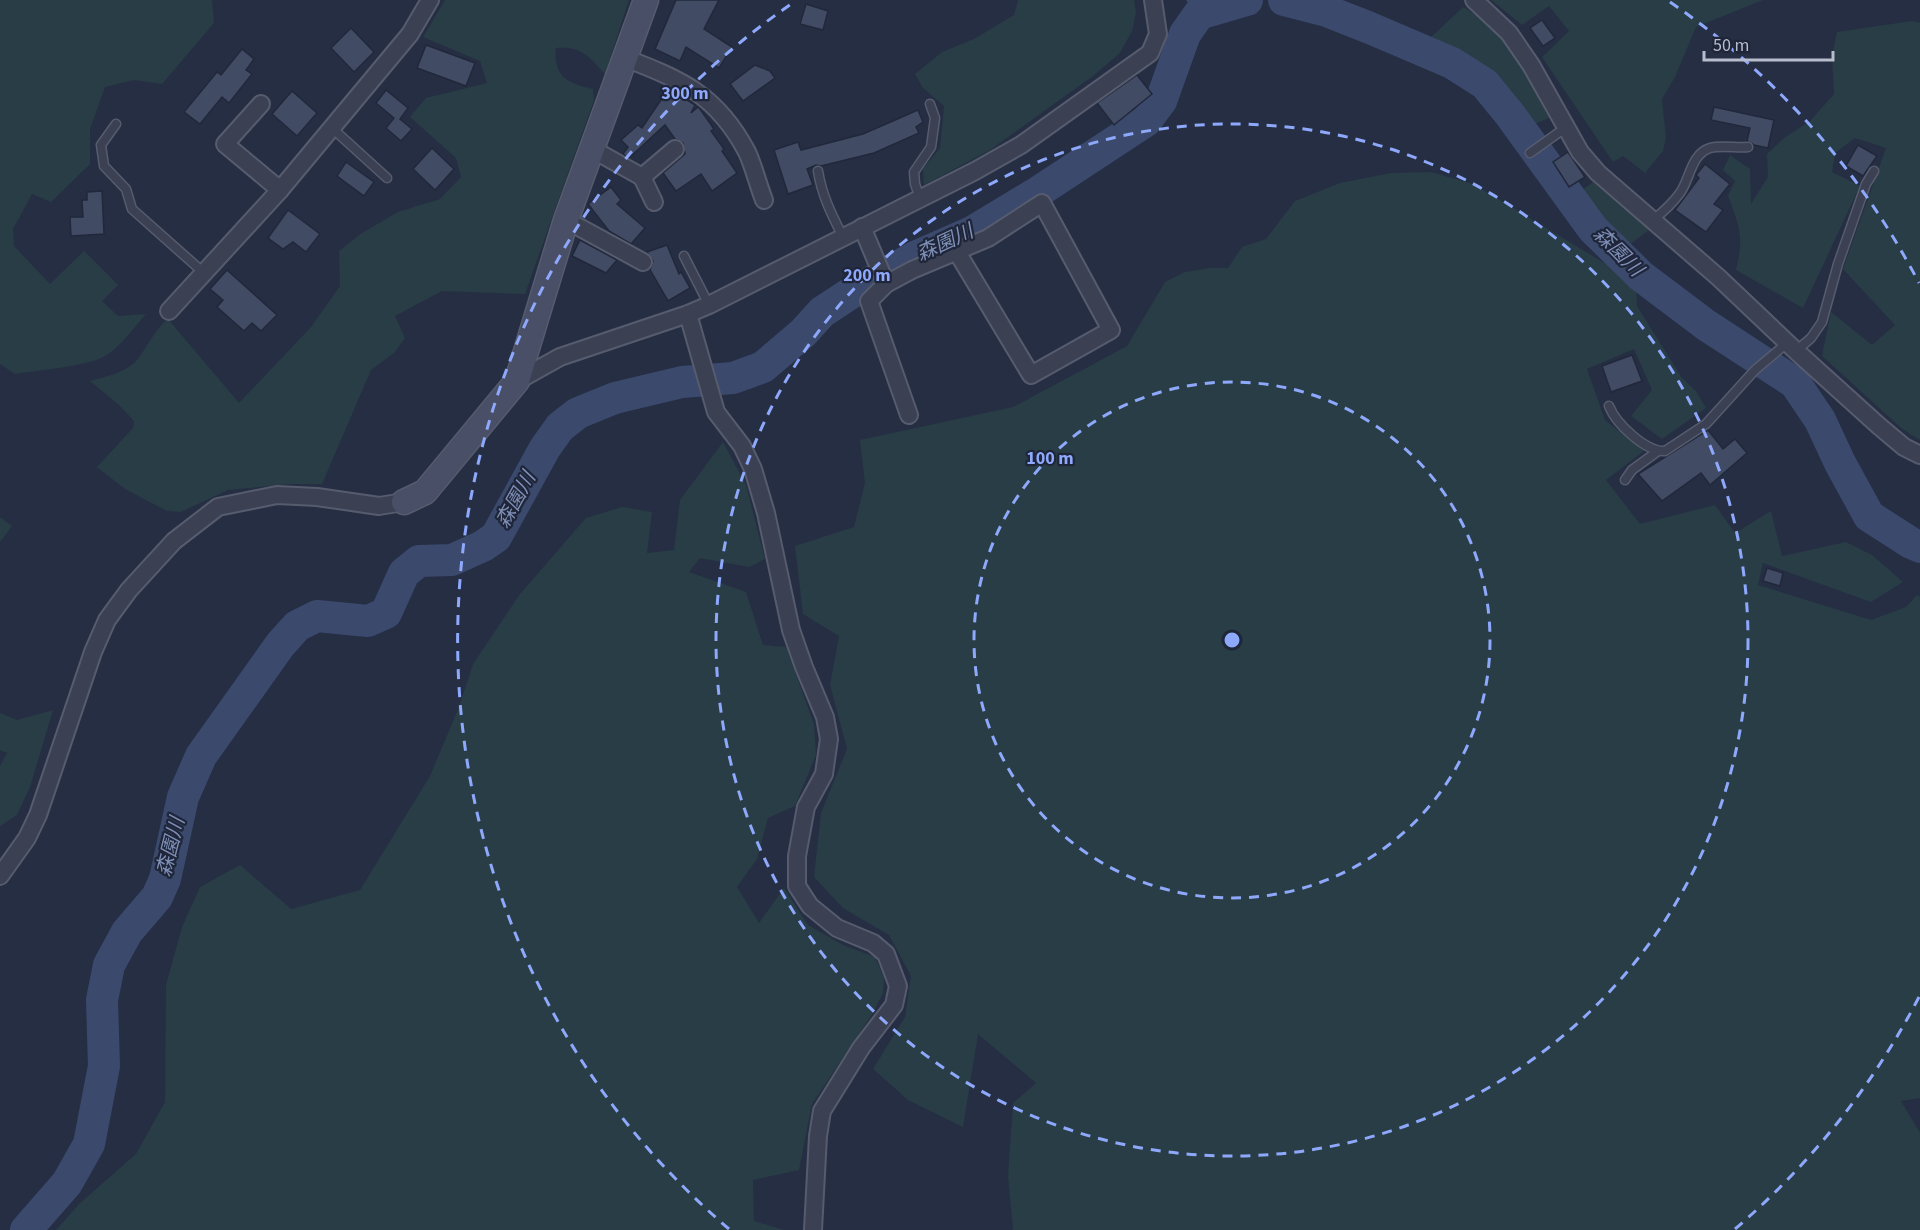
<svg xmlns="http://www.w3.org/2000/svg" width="1920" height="1230" font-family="'Source Sans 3','Noto Sans JP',sans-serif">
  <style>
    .green { fill: #283d45 }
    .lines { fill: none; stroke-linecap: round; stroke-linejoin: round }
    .stream { stroke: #3b496d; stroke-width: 5 }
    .river { stroke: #3b496d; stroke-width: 32 }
    .building { fill: #424b64; stroke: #21283b; stroke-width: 1.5 }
    .lane-casing { stroke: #565c6e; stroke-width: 11 }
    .street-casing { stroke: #565c6e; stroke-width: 20 }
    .secondary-casing { stroke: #565c6e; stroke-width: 27 }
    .lane { stroke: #3b4153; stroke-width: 8 }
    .street { stroke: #3b4153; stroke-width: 16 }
    .secondary { stroke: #484f66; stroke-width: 24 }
    .ring { fill: none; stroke: #8ea8fc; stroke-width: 3; stroke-dasharray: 10 8 }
    .labels { text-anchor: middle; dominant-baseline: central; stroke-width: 4.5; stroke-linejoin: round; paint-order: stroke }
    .water-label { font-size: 20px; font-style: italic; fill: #7e8eb5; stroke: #1f2639 }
    .centre { fill: #8ea8fc; stroke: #1f2639; stroke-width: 3 }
    .ring-label { font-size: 18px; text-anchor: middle; font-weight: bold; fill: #8ea8fc; stroke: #1f2639; stroke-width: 4.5; stroke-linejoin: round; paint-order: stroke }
  </style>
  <rect width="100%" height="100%" fill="#262e44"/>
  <!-- green -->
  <g class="green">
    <path d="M0 0H212L214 23 162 84 134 80 105 87 90 129V164L51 202 32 194 13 229 14 246 50 284 84 251 118 285 102 301 118 316 146 314C134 328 122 344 107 355 92 366 37 370 15 374L0 364Z"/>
    <path d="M445 0H629L605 74C588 56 582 46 556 48 553 77 568 83 593 89L594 100 525 294 442 291 395 316 405 338 395 352 371 370 322 484H290L228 490 181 512 167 511 125 489 97 467 133 428 134 421 119 405 90 381C105 377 127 372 137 360 148 346 154 330 168 319L239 403 311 327 340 286 339 251 362 233 398 212 440 199 461 177 456 158 410 117 426 98 487 83 480 61 423 37Z"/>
    <polygon points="1018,0 1134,0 1136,13 1132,31 1120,53 1093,76 990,150 924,185 923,169 940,148 944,106 923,88 915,74 942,52 974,39 1014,15"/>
    <polygon points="1491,0 1763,0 1696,27 1675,77 1662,99 1666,138 1663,151 1645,173 1623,156 1613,162 1542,57 1569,31 1549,6 1522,25"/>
    <path d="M1463 7C1508 31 1526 75 1549 118L1527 127 1480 69 1429 39Z"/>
    <path d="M1912 21 1920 23V440L1901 428 1822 356 1831 312 1872 345 1895 325 1843 269 1886 148 1855 138 1835 153 1832 172 1860 186 1803 308 1736 270C1744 237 1740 227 1728 196L1735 181 1723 170 1730 155 1750 169 1751 204 1768 177 1767 154 1784 138 1810 121 1834 94 1832 56 1837 32Z"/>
    <polygon points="1431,172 1473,184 1636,282 1637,306 1682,378 1696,391 1706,408 1662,439 1631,416 1652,390 1634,349 1587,369 1605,420 1644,451 1606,480 1640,524 1715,505 1735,533 1771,511 1782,556 1846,542 1872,555 1903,582 1871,602 1763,563 1758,585 1871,620 1906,607 1917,595 1920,597 1920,1098 1901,1101 1920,1133 1920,1230 1013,1230 1008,1176 1013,1103 1036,1083 978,1034 963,1127 908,1100 873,1069 905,1017 911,976 889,935 843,908 814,877 821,813 847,749 830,685 839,636 803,614 795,546 854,527 865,483 860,440 1013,407 1127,346 1165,282 1185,272 1210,268 1228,268 1242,247 1266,239 1295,201 1340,183 1391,173"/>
    <polygon points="1593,182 1649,230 1625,248 1575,195"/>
    <polygon points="723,442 746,485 765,559 749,567 700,558 689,572 746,592 763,645 786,647 814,724 816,755 795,806 768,818 757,859 737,887 759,923 784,888 808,925 843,945 875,957 884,978 883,993 871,1016 812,1104 799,1170 753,1180 754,1221 784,1230 56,1230 80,1203 136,1154 165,1102 166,985 182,927 200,887 240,865 291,909 360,890 430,776 459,707 473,664 520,594 586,518 622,507 652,512 647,553 674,550 680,500"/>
    <polygon points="0,517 12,526 0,542"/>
    <polygon points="53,710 30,787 17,815 0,826 0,766 7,753 0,750 0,713 17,720"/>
  </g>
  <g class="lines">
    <!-- stream -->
    <polyline class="stream" points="1189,0 1199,14"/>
    <!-- river -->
    <g class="river">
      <polyline points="1284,0 1327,11 1370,28 1452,63 1485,84 1511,116 1593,229 1641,276 1706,325 1795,383 1820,420 1840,463 1869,516 1911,543 1920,547"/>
      <polyline points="26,1230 67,1183 89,1144 104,1066 102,1000 109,965 127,932 157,897 165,879 183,797 201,756 280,645 297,626 317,616 368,621 386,613 404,573 419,561 452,560 483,546 496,537 545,448 560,427 578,413 615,398 682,382 733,378 763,367 803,333 822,312 851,293 915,257 972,232 1035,194 1146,121 1161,101 1185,34 1199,14 1247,0"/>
    </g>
  </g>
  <!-- building -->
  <g class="building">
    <polygon points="676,0 719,0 704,29 732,47 719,68 686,47 680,61 655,49"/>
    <polygon points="806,4 828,11 823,30 800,24"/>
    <polygon points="1542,20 1555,38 1543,46 1530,28"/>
    <polygon points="351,28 374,52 354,72 331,48"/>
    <polygon points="426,45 475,63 466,86 417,68"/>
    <polygon points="242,49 254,59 246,70 252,74 229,103 222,97 200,124 184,112 217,72 221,75"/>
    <polygon points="755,65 770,71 775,78 743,101 730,84"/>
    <polygon points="1137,75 1152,94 1114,125 1097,103"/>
    <polygon points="669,88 695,105 691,113 698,107 700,109 714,129 711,131 724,149 722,151 737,173 712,191 701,174 676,191 663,173 685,154 683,143 675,139 665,125 629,158 623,154 628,147 621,140 638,125 642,128"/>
    <polygon points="386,90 408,108 400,119 412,129 401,141 386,128 394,118 376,103"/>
    <polygon points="292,91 317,113 297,136 272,114"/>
    <polygon points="1714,107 1774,120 1768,148 1754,145 1747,141 1750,128 1711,120"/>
    <polygon points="918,110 923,122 916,127 919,133 874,153 821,166 816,165 807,169 813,185 788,194 774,150 798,142 801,150 863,134"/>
    <polygon points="1858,145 1877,156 1863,176 1846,166"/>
    <polygon points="432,148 454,169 435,190 413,169"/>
    <polygon points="1568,152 1585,177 1569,187 1553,162"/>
    <polygon points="346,162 374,182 364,196 337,176"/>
    <polygon points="1705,164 1730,184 1714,204 1723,210 1706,232 1675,210 1699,178 1696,175"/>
    <polygon points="611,187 621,200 617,204 645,228 631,244 609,231 588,204"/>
    <polygon points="102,191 104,234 71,236 70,217 83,217 82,200 87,200 87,192"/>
    <polygon points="288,210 320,234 306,252 293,242 283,249 268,238"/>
    <polygon points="580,240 617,260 606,273 572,256"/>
    <polygon points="667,245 679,274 681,272 690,288 668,301 650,270 653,261 647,252"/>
    <polygon points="227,270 277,315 261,331 252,323 244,331 217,307 223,300 210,289"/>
    <polygon points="1632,355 1642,381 1611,392 1602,366"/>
    <polygon points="1708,430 1723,449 1735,439 1747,453 1710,485 1701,473 1662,501 1638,474"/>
    <polygon points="1767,568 1783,573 1780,586 1763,581"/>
  </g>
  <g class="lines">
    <defs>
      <g id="lane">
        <polyline points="116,124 101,145 104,166 126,189 132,209 204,273"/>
        <polyline points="332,128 387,178"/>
        <polyline points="1530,153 1565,128"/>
        <path d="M818 171C822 196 832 215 843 237"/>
        <polyline points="920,198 915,184 914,172 931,147 935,118 930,104"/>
        <path d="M1653 220C1663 212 1672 204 1680 193 1690 179 1691 154 1710 148 1721 145 1737 148 1748 147"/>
        <polyline points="684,256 709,305"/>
        <polyline points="1796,351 1811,338 1822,322 1838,264 1866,184 1874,171"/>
        <path d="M1609 406C1616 424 1646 452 1665 451L1706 424 1755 370 1787 343"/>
        <polyline points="1625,480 1632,470 1658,451"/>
      </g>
      <g id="street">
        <polyline points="1474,0 1509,33 1531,65 1580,152 1598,173 1718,277 1796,351 1879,426 1904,447 1920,455"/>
        <path d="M625 58C682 80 717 95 747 152 754 167 758 185 764 200"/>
        <polyline points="261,104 225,144 280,190"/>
        <polyline points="592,149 642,177 675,149"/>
        <polyline points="642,177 654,202"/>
        <polyline points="566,220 643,262"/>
        <polyline points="862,227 886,284"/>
        <polyline points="169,311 280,190 410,34 430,0"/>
        <polyline points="688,314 716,412 742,446 753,469 766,513 791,630 804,667 825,717 829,739 824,774 806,807 797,856 797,886 810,906 837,928 873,943 886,954 898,986 894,1005 861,1048 822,1111 818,1136 813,1230"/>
        <polyline points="517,381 560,357 688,314 709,305 975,171 1021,145 1150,53 1158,34 1153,0"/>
        <polyline points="909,415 869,301 886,284 912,270 988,238 1042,203 1111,330 1031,375 957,252"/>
        <polyline points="0,876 27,838 38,815 93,652 107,620 129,590 174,541 218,507 277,495 317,497 379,506 404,502"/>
      </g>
      <polyline id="secondary" points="404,502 425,492 517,381 566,220 646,0"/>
    </defs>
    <!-- lane casing -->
    <use href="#lane" class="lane-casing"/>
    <!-- street casing -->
    <use href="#street" class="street-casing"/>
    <!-- secondary casing -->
    <use href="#secondary" class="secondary-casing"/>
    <!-- lane -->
    <use href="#lane" class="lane"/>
    <!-- street -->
    <use href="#street" class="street"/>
    <!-- secondary -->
    <use href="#secondary" class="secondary"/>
  </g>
  <!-- distance rings -->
  <g class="ring">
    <circle cx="1232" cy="640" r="258"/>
    <circle cx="1232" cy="640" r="516"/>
    <path d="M1919 997A774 774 0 0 1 1735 1229M729 1229A774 774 0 0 1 794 2M1670 2A774 774 0 0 1 1919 283"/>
  </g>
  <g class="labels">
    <!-- water labels -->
    <g class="water-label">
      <text transform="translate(945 243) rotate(-25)">森園川</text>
      <text transform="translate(1618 252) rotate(45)">森園川</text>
      <text transform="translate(516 500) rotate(-61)">森園川</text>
      <text transform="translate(171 847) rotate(-76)">森園川</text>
    </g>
  </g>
  <circle cx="1232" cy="640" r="9" class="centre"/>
  <g class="ring-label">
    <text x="685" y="99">300 m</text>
    <text x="867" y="281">200 m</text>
    <text x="1050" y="464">100 m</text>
  </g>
  <!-- scale -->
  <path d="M1704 51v9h129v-9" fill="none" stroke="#b8bdcd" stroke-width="3"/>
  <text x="1713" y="51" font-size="18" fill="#b8bdcd" stroke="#1f2639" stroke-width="4.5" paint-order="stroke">50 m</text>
</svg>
